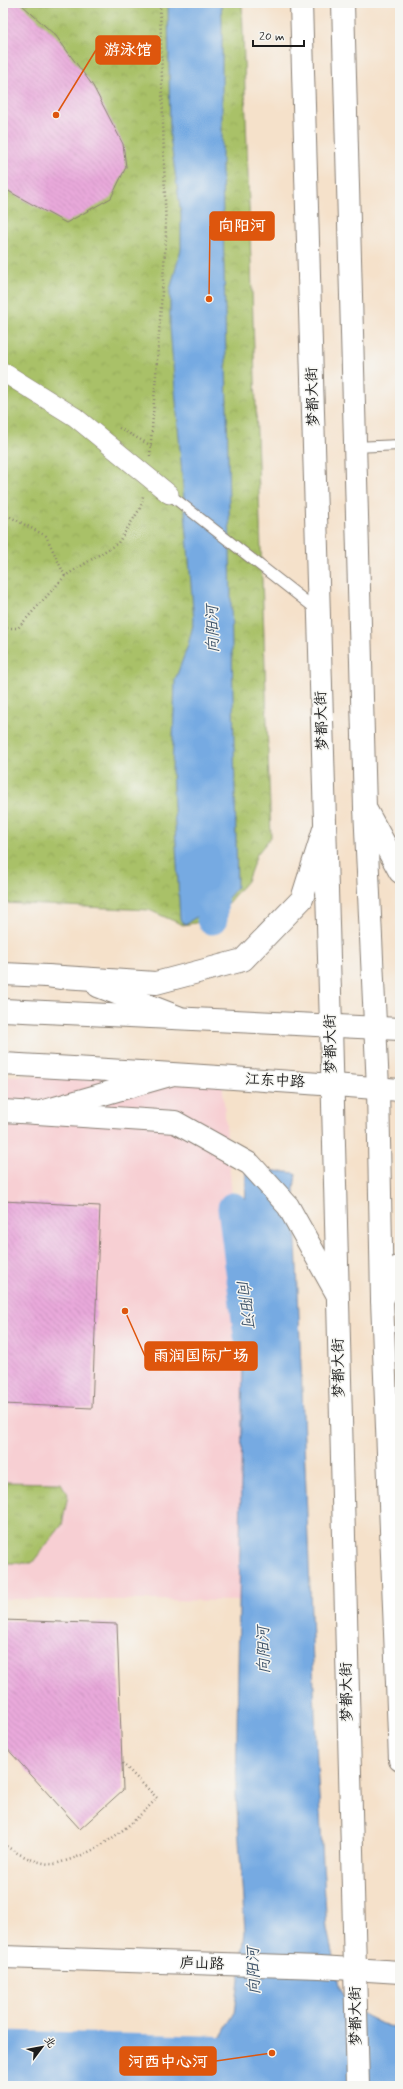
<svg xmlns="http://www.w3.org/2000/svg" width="403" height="2089" font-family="Mynerve,'LXGW WenKai TC',sans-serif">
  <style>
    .built { fill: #f7cfd3 }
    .grass { fill: url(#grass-tufts); stroke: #626e42 }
    .park { fill: url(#park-crowns); stroke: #626e42 }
    .water { fill: #76aae2; stroke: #49637f }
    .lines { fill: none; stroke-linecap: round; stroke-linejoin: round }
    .river { stroke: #76aae2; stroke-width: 31 }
    .building { fill: url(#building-back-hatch) }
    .service-casing { stroke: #887e73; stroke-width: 12 }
    .minor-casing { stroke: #887e73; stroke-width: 20 }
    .tertiary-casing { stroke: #887e73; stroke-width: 24 }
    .secondary-casing { stroke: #887e73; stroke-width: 24 }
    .primary-casing { stroke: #887e73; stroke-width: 24 }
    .path { stroke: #887e73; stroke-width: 2.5; stroke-dasharray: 1 3; stroke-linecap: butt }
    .service { stroke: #fff; stroke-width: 10 }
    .minor { stroke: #fff; stroke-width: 19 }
    .tertiary { stroke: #fff; stroke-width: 22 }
    .secondary { stroke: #fff; stroke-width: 22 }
    .primary { stroke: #fff; stroke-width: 22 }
    .labels { text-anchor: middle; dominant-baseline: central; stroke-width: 3; stroke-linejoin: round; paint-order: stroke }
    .street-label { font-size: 15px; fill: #1c1c1c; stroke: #f6f6f2 }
    .water-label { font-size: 16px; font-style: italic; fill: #40556b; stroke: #f6f6f2 }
    .leader { fill: none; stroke: #de560d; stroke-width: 1.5 }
    .callout-dot { fill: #de560d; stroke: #f6f6f2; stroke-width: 1.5 }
    .callout { fill: #de560d; stroke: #de560d; stroke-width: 1.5 }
    .callout-label { font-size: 16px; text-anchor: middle; font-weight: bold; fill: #fff }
  </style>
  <defs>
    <pattern id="grass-tufts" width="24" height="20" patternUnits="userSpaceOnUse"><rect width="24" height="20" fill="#a9c167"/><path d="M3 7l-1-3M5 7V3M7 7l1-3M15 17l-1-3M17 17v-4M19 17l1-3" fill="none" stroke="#91a559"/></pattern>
    <pattern id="park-crowns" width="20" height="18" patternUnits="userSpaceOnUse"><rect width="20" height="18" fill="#a9c167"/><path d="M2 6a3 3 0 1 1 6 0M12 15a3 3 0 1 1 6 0" fill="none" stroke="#91a559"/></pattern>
    <pattern id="building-back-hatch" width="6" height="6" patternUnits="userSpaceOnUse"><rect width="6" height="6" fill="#e9a9db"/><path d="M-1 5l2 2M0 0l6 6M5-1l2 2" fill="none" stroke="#c791bb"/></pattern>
  </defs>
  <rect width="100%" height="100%" fill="#f6f6f2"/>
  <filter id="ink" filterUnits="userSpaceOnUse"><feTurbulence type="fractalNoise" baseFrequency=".025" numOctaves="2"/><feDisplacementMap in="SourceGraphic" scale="8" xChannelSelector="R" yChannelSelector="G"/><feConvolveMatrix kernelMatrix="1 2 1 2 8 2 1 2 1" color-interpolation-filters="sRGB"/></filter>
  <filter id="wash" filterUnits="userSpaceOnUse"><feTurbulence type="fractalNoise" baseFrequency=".012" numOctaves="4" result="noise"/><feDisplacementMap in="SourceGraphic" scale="16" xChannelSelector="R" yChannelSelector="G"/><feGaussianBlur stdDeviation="0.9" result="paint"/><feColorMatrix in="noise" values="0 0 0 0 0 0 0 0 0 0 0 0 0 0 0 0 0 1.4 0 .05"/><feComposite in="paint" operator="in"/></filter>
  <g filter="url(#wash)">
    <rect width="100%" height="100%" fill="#f5e1ca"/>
    <!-- built -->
    <polygon class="built" points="174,1073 222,1079 233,1208 259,1413 264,1601 3,1599 3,1076"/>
    <!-- grass -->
    <polygon class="grass" points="3,1482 61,1483 68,1495 62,1525 32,1563 3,1563"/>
    <!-- park -->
    <polygon class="park" points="3,3 242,3 271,837 257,854 247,881 226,905 207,919 195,923 183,925 149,910 3,903"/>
    <!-- water -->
    <g class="water">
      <polygon points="168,3 221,3 222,20 222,170 237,887 228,898 185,924 180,920 172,770 175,680 188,645 194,621 170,328 170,290 181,249 181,214 170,137"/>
      <polygon points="246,1168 296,1173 294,1190 317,1763 327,1929 339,1985 351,2008 382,2024 400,2027 400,2086 3,2086 3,2042 149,2060 189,2055 222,2035 235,2012 245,1932 236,1794"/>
    </g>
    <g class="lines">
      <!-- river -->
      <g class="river">
        <polyline points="212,919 213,865"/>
        <polyline points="233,1208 249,1335"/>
        <polyline points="3,2046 238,2052"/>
      </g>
    </g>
    <g id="blocks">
      <!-- building -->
      <g class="building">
        <polygon points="3,3 20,3 56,36 93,86 123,144 126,167 111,198 66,223 3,188"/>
        <polygon points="3,1201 100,1206 92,1408 3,1404"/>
        <polygon points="3,1620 117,1624 123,1790 80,1829 3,1744"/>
      </g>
    </g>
  </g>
  <g filter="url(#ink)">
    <use href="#blocks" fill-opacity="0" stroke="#887e73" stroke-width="1"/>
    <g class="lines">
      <defs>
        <g id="service">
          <polyline points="355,447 400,445"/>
          <polyline points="169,494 317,610"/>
        </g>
        <polyline id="minor" points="3,372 75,417 169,494"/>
        <g id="tertiary">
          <polyline points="365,808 400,872"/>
          <polyline points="3,974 47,976 60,978"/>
          <polyline points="47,976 156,983 243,960 302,899 324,829"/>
          <polyline points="98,986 178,1017"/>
          <polyline points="3,1111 37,1113 170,1075"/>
          <polyline points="37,1113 175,1122 250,1164 288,1206 337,1294"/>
          <polyline points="382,1300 400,1266"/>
        </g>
        <polyline id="secondary" points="3,1957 320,1967 400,1972"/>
        <g id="primary">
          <polyline points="301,3 331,1026 358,2086"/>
          <polyline points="343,3 365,808 378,1088 382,1300 400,1760"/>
          <polyline points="3,1010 400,1029"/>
          <path d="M3 1064C135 1071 268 1080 400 1090"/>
        </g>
      </defs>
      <!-- service casing -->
      <use href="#service" class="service-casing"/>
      <!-- minor casing -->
      <use href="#minor" class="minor-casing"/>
      <!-- tertiary casing -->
      <use href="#tertiary" class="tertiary-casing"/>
      <!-- secondary casing -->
      <use href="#secondary" class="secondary-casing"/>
      <!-- primary casing -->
      <use href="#primary" class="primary-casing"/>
      <!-- path -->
      <g class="path">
        <polyline points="119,428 152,446"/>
        <polyline points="150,456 166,238 160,3"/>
        <polyline points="3,513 46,536 65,576"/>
        <polyline points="3,628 18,628 65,576 118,543 141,507 143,496"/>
        <path d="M3 1844C18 1854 32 1862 50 1864 55 1865 60 1862 65 1861 101 1851 132 1825 157 1798L122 1763"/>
      </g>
      <!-- service -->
      <use href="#service" class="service"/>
      <!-- minor -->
      <use href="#minor" class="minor"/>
      <!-- tertiary -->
      <use href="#tertiary" class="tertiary"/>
      <!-- secondary -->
      <use href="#secondary" class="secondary"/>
      <!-- primary -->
      <use href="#primary" class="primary"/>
    </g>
  </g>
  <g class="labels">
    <!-- street labels -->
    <g class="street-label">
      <text transform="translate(313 397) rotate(-92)">梦都大街</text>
      <text transform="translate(322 721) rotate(-92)">梦都大街</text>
      <text transform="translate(331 1044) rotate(-91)">梦都大街</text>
      <text transform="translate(275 1081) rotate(3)">江东中路</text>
      <text transform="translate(339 1368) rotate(-91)">梦都大街</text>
      <text transform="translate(347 1692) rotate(-91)">梦都大街</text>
      <text transform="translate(202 1964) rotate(2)">庐山路</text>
      <text transform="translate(356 2016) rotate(-91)">梦都大街</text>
    </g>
    <!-- water labels -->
    <g class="water-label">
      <text transform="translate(213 629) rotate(-91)">向阳河</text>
      <text transform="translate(245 1303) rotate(83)">向阳河</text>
      <text transform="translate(264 1650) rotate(-91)">向阳河</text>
      <text transform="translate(254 1971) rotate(-92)">向阳河</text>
    </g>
  </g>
  <!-- callouts -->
  <path class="leader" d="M56 115L96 50M209 299L210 226M125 1311L145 1356M272 2053L216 2061"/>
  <g class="callout-dot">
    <circle cx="56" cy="115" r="4"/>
    <circle cx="209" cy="299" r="4"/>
    <circle cx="125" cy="1311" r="4"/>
    <circle cx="272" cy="2053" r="4"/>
  </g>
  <g class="callout">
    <rect x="96" y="36" width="64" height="28" rx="4"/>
    <rect x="210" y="212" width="64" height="28" rx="4"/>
    <rect x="145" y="1342" width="112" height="28" rx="4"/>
    <rect x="120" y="2047" width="96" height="28" rx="4"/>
  </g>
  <g class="callout-label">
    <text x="128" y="55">游泳馆</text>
    <text x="242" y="231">向阳河</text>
    <text x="201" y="1361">雨润国际广场</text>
    <text x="168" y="2067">河西中心河</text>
  </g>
  <!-- margin -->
  <rect width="403" height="2089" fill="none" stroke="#f6f6f2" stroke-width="16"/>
  <!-- north arrow -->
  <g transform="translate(42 2047) rotate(58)" stroke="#f6f6f2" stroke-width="3" paint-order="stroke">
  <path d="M0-3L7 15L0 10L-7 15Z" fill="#1c1c1c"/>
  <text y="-6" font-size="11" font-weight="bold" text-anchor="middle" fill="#1c1c1c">北</text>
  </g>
  <!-- scale -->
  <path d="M253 40v6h51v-6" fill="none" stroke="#1c1c1c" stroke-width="2"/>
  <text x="259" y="40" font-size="12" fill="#1c1c1c" stroke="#f6f6f2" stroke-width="3" paint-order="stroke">20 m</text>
</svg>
